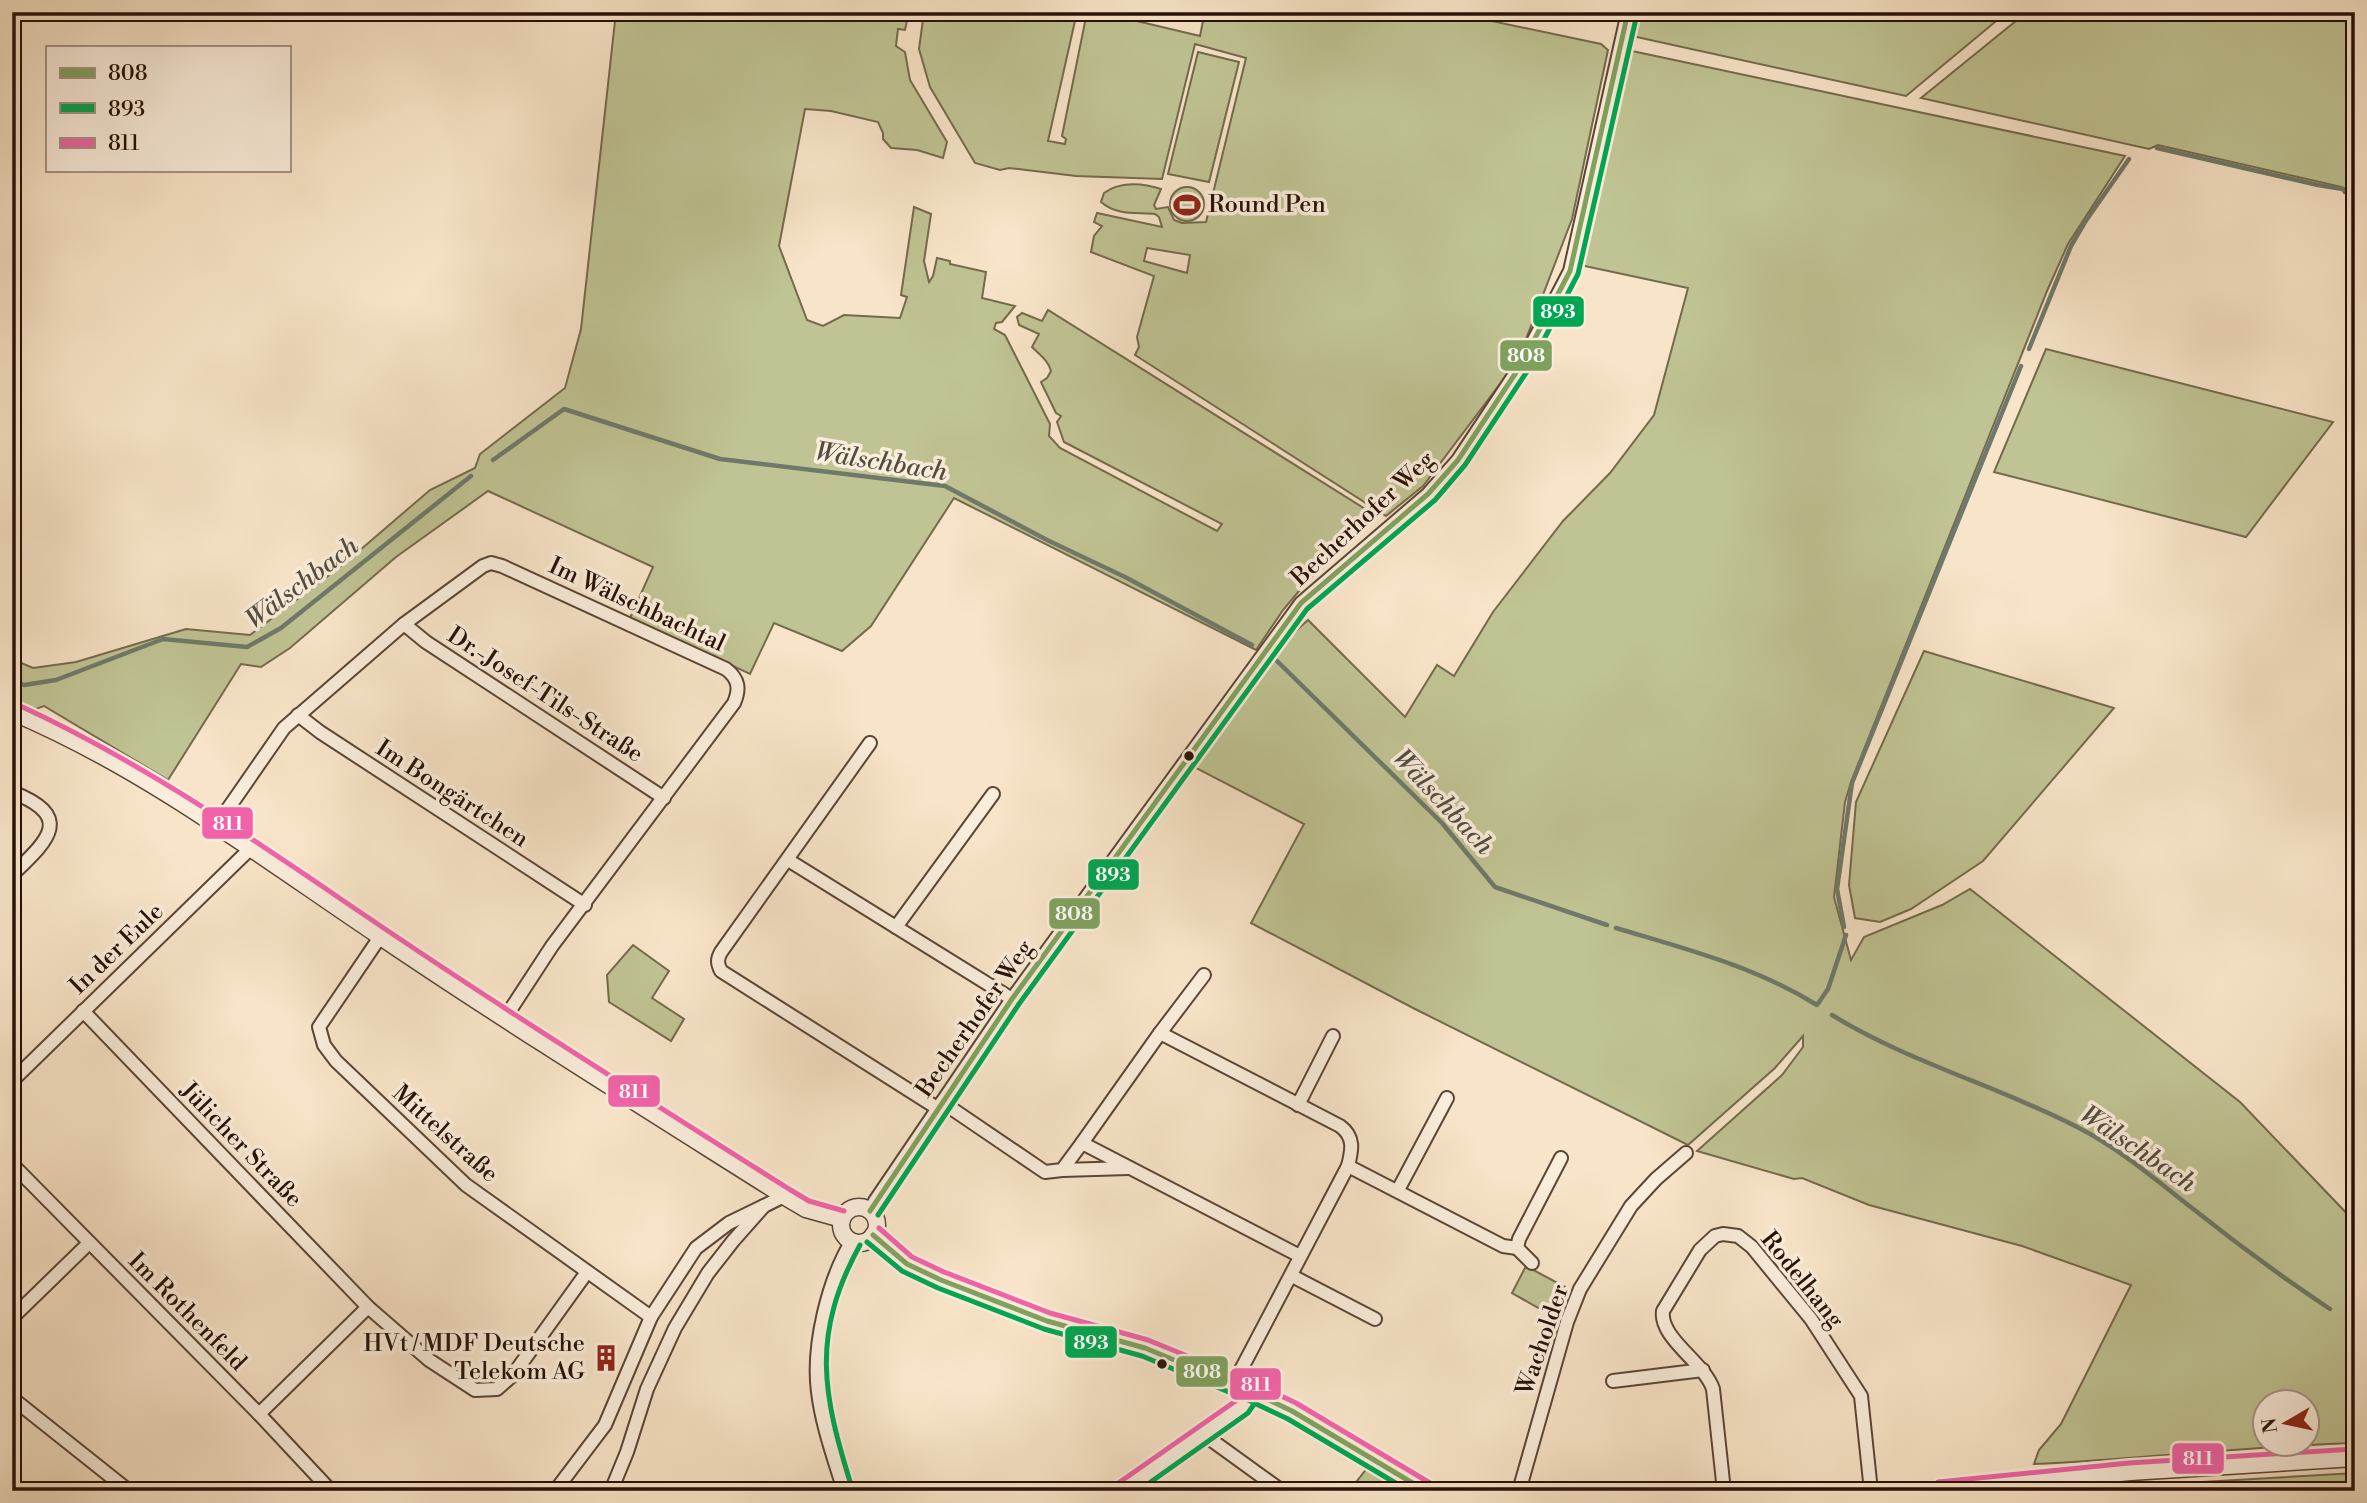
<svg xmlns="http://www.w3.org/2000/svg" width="2367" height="1503" font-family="'Libre Bodoni',serif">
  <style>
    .green { fill: #c0c393; stroke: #746a4c; stroke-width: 2; fill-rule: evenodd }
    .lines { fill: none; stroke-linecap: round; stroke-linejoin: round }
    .stream { stroke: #6f796b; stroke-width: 4.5 }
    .minor-casing { stroke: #5b4536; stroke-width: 16 }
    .tertiary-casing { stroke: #5b4536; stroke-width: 19 }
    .minor { stroke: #faeddb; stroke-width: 12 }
    .tertiary { stroke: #faeddb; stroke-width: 16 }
    .bus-1-casing { stroke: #faeddb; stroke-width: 10 }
    .bus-2-casing { stroke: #faeddb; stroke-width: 10 }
    .bus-3-casing { stroke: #faeddb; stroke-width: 10 }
    .bus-1 { stroke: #7fa25e; stroke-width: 5 }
    .bus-2 { stroke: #00a651; stroke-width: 5 }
    .bus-3 { stroke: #f163a8; stroke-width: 5 }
    .bus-dot { fill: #271006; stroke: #faeddb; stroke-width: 2.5 }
    .labels { text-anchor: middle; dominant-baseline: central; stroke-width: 7; stroke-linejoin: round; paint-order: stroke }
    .poi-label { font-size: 24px; fill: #271006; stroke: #faeddb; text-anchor: start }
    .street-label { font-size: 24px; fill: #271006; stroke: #faeddb }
    .water-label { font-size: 26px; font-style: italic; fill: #514d41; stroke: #faeddb }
    .line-badge { stroke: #faeddb; stroke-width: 2.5 }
    .badge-label { font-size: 19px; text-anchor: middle; font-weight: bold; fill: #fff }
  </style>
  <rect width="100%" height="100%" fill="#f8e4c8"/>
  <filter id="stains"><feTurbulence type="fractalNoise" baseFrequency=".00286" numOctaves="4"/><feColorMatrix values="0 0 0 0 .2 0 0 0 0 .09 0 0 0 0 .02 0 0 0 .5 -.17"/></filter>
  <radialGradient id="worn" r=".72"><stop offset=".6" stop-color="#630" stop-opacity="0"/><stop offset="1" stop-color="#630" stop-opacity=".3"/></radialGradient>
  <!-- green -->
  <g class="green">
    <path d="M616 12H909L905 30 898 29 896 46 905 52 910 80 947 142 943 158 917 150 891 148 883 139V133L878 122 831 111 805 109 779 246 807 320 823 326 844 315 900 318 907 297 901 295 914 207 931 214 924 261 929 282 933 276 937 258 950 261V264L986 272 982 298 1015 306 1002 322 996 323 994 329 1005 335 1050 424 1049 436 1060 448 1217 531 1222 524 1064 442 1057 422 1061 416 1056 413 1041 382 1047 378 1051 371C1048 360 1040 355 1032 347L1039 334 1019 325 1017 317 1022 313 1042 321 1048 310 1370 512 1368 516 1371 522 1309 579 1283 610 1256 650 954 498 871 626 842 651 774 623 750 674 630 618 653 567 488 491 396 557 290 648 261 667 241 664 168 780 44 706 33 710 12 702V659L33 668 76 662 186 629 250 635 345 563 430 490 475 468 480 454 565 388 581 329Z"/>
    <path d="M924 12H1077L1048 141 1065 144 1066 139 1062 136 1087 12H1099L1200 36 1203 21 1157 12H1449L1601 44 1608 50 1572 219 1518 360 1423 486 1386 516 1135 355 1139 347 1137 337 1154 276 1091 252 1094 236 1102 226 1094 222 1097 213 1162 227 1159 217 1155 214C1137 212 1117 216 1101 202L1104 193C1120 181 1143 183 1161 189L1154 205 1156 209 1168 207 1174 220 1182 223 1206 222 1246 58 1195 44 1162 179 1076 176 1009 168 1000 170 975 163 930 87 919 49ZM1147 248 1190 255 1187 273 1144 261Z"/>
    <polygon points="1636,12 2007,12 1906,96 1632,36"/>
    <polygon points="2027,12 2355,12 2355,196 2344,193 2342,187 2158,145 2149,149 1921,98"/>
    <path d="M1632 51 2125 156 2068 244 2047 291 1851 782 1845 802 1834 897 1851 960 1864 937 1942 905 1970 889 2240 1102 2355 1222V1443C2248 1446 2141 1459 2034 1464L2039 1450 2061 1424 2131 1285 2022 1246 1869 1205 1802 1178 1794 1179 1697 1151 1782 1075 1803 1047V1036L1775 1068 1688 1145 1415 1009 1251 923 1304 824 1194 767 1287 639 1308 620 1405 717 1437 665 1454 676 1493 612 1563 521 1610 473 1654 415 1688 288 1580 265ZM2266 1402H2308V1444H2266Z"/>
    <polygon points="1198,52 1239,62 1209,182 1168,174"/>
    <circle cx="1187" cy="204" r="17"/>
    <polygon points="2046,349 2333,422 2246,537 1994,472"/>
    <polygon points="1924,651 2114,708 1983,861 1911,909 1880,922 1855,918 1849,885 1856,802"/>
    <polygon points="633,945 669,971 652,998 684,1019 671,1041 609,1002 607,975"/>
    <polygon points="1526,1266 1565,1287 1569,1298 1555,1337 1541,1332 1547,1313 1512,1293"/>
    <polygon points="1368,1467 1407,1491 1349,1491"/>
    <polygon points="2355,1473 2355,1491 2106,1491 2115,1480 2131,1479 2133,1486"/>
  </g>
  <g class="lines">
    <!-- stream -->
    <g class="stream">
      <polyline points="2157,148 2318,185 2355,191"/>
      <polyline points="2029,349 2071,246 2085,222 2129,159"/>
      <polyline points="493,460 564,409 720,459 945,486 1047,540 1125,577 1252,645"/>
      <polyline points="1277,661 1442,823 1495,887 1607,925"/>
      <polyline points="12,680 24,685 56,680 163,639 247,647 281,628 471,476"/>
      <polyline points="1844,927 1837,889 1852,783 2021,366"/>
      <path d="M1616 928C1686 949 1754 966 1817 1005L1828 989 1846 935"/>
      <path d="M1832 1015C1910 1063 1999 1086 2079 1128 2120 1149 2156 1180 2192 1208 2237 1244 2282 1277 2330 1309"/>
    </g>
    <defs>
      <g id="minor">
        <polyline points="404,624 426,642 664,798"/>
        <polyline points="298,715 320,732 585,905"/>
        <path d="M870 743 721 952C717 959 717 963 721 971L937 1108"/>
        <path d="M12 792C76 817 47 841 12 875"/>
        <path d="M216 826 284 728 404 624 483 566 491 563 502 566 726 669C739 679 740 689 734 703L552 946 505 1018"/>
        <polyline points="788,860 1012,999"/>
        <polyline points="896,927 993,794"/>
        <polyline points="380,937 319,1027 324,1045 336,1061 466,1185 651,1317"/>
        <polyline points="83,1011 368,1307 429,1360 475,1390 497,1389 513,1375 587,1272"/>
        <polyline points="1160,1033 1204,975"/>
        <polyline points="12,1081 251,848"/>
        <polyline points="942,1102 1045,1172 1062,1170 1082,1143 1300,1256"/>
        <polyline points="1298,1105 1333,1036"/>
        <path d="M1082 1143 1160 1033 1340 1126C1355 1137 1352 1150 1348 1166"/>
        <polyline points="12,1164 259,1414 331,1491"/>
        <polyline points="1062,1170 1129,1168"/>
        <polyline points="1398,1190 1447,1098"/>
        <polyline points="870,1211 875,1201 1012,999 1301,603 1428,494 1458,460 1521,365 1570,271 1628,12"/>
        <polyline points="1517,1248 1532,1263"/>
        <polyline points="1292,1276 1375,1319"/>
        <polyline points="12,1318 89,1243"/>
        <polyline points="1613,1381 1703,1370"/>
        <polyline points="1233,1385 1348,1166 1503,1246 1517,1248 1519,1239 1561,1158"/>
        <polyline points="12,1398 129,1491"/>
        <polyline points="259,1414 368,1307"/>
        <polyline points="1203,1434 1282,1491"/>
        <polyline points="2092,1475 2095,1491"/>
        <polyline points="555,1491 605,1425 651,1317 696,1248 729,1223 764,1206"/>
        <polyline points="611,1491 627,1452 647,1389 675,1328 708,1273 733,1241 764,1206 784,1196"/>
        <path d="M844 1491C834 1458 822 1425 818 1392 812 1346 828 1280 852 1241"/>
        <polyline points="1122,1491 1243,1406 1252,1392"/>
        <polyline points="1519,1491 1567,1322 1580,1289 1631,1206 1656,1179 1686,1153"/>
        <path d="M1724 1491 1713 1389C1704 1362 1659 1338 1663 1311L1700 1250 1715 1236 1723 1234 1738 1236 1752 1247 1811 1319 1861 1396 1871 1491"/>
      </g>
      <g id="tertiary">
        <path d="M12 712C143 767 260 856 378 935 511 1025 648 1110 784 1196L806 1209 842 1219"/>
        <circle cx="859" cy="1225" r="18"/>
        <polyline points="873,1235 907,1264 941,1280 1047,1321 1145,1348 1252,1392 1292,1411 1426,1491"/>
        <polyline points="1939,1491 2130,1472 2355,1458"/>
      </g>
    </defs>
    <!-- minor casing -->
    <use href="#minor" class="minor-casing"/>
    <!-- tertiary casing -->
    <use href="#tertiary" class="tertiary-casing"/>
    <!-- minor -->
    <use href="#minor" class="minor"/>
    <!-- tertiary -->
    <use href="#tertiary" class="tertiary"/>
    <defs>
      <g id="bus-1">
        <polyline points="870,1211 1012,999 1301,603 1428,494 1458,460 1521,365 1570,271 1628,12"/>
        <polyline points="873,1235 907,1264 941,1280 1047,1321 1145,1348 1252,1392 1292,1411 1426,1491"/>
      </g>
      <g id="bus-2">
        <polyline points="878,1215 1019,1004 1307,609 1435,500 1465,465 1528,370 1578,274 1637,14"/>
        <polyline points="867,1242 902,1271 938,1288 1044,1329 1142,1356 1248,1400 1288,1419 1409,1491"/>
        <path d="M852 1488C823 1395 810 1336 860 1245"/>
        <polyline points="1138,1491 1248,1413 1259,1397"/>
      </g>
      <g id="bus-3">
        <path d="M16 704C157 768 280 859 409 945 534 1029 661 1108 789 1189L809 1201 844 1211"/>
        <polyline points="879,1228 912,1257 944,1272 1050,1313 1148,1340 1256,1384 1296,1403 1430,1483"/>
        <polyline points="1938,1482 2129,1463 2354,1449"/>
        <polyline points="1117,1484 1237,1400 1245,1387"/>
      </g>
    </defs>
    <!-- bus-1 casing -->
    <use href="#bus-1" class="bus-1-casing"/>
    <!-- bus-2 casing -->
    <use href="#bus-2" class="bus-2-casing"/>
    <!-- bus-3 casing -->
    <use href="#bus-3" class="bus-3-casing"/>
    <!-- bus-1 -->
    <use href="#bus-1" class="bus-1"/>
    <!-- bus-2 -->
    <use href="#bus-2" class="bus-2"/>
    <!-- bus-3 -->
    <use href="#bus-3" class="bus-3"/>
  </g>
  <!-- icons -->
  <defs>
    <symbol id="stadium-bare" viewBox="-9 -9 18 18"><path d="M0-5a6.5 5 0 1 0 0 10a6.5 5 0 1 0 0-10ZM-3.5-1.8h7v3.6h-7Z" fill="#8f2418" stroke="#faeddb" stroke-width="2.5" paint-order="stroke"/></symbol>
    <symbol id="building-bare" viewBox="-9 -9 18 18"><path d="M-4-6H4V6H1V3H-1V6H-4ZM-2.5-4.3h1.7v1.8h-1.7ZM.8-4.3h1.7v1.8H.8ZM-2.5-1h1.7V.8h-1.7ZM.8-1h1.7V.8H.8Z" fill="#8f2418" stroke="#faeddb" stroke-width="2.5" paint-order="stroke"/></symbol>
  </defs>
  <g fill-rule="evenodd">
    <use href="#stadium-bare" x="1168" y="186" width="38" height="38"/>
    <use href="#building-bare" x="587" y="1339" width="38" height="38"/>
  </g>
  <!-- markers -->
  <g class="bus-dot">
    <circle cx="1189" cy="756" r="6"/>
    <circle cx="1162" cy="1364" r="6"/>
  </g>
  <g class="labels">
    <!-- poi labels -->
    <g class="poi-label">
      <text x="1208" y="205">Round Pen</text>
      <text x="585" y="1344" text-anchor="end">HVt / MDF Deutsche<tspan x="585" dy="28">Telekom AG</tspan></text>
    </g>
    <!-- street labels -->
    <g class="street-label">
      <text transform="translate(1363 519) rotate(-43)">Becherhofer Weg</text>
      <text transform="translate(637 605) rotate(25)">Im Wälschbachtal</text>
      <text transform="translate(545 695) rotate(33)">Dr.-Josef-Tils-Straße</text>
      <text transform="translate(452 794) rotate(33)">Im Bongärtchen</text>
      <text transform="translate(117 949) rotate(-44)">In der Eule</text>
      <text transform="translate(975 1019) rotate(-55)">Becherhofer Weg</text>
      <text transform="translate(445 1134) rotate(42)">Mittelstraße</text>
      <text transform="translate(241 1145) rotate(46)">Jülicher Straße</text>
      <text transform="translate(1802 1280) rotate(51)">Rodelhang</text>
      <text transform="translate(187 1312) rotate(45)">Im Rothenfeld</text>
      <text transform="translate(1543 1340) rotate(-71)">Wacholder</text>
    </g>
    <!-- water labels -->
    <g class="water-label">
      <text transform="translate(881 462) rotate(9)">Wälschbach</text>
      <text transform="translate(302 583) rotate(-37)">Wälschbach</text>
      <text transform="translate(1443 802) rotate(47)">Wälschbach</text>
      <text transform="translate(2138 1149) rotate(34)">Wälschbach</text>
    </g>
  </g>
  <g class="line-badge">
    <rect x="1532" y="295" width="53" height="33" rx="7" fill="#00a651"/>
    <rect x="1499" y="339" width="54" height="33" rx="7" fill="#7fa25e"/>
    <rect x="201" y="806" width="53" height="34" rx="7" fill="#f163a8"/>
    <rect x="1087" y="858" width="53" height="33" rx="7" fill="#00a651"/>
    <rect x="1048" y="897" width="53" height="33" rx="7" fill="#7fa25e"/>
    <rect x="607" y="1074" width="54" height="34" rx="7" fill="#f163a8"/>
    <rect x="1064" y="1325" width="54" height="34" rx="7" fill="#00a651"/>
    <rect x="1175" y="1355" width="54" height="33" rx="7" fill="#7fa25e"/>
    <rect x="1229" y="1367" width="53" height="34" rx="7" fill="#f163a8"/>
    <rect x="2171" y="1442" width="54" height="33" rx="7" fill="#f163a8"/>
  </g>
  <g class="badge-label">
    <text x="1558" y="318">893</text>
    <text x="1526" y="362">808</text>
    <text x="228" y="830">811</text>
    <text x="1113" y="881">893</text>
    <text x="1074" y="920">808</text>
    <text x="634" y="1098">811</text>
    <text x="1091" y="1349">893</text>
    <text x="1202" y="1378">808</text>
    <text x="1256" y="1391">811</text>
    <text x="2198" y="1465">811</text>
  </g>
  <!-- margin -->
  <rect width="2367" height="1503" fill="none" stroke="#f8e4c8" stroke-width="42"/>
  <rect x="14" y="14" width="2339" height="1475" fill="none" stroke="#271006" stroke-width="3.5"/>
  <rect x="21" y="21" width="2325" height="1461" fill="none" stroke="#271006" stroke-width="2"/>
  <!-- legend -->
  <rect x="46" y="46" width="245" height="126" fill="#faeddb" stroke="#a69586" stroke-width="2"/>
  <rect x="60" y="68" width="35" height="10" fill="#7fa25e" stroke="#a69586" stroke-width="2"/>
  <text x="108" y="80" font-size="21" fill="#271006">808</text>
  <rect x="60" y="103" width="35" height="10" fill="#00a651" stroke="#a69586" stroke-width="2"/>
  <text x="108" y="116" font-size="21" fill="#271006">893</text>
  <rect x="60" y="138" width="35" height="10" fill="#f163a8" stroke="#a69586" stroke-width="2"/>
  <text x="108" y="150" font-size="21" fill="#271006">811</text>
  <!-- north arrow -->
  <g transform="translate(2286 1423) rotate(261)"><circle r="33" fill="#faeddb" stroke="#a69586" stroke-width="2"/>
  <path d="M0-5L12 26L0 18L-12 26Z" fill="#8f2418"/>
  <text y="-10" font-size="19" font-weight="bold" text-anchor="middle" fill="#271006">N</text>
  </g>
  <rect width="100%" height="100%" filter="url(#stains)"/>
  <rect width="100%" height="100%" fill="url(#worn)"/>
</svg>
